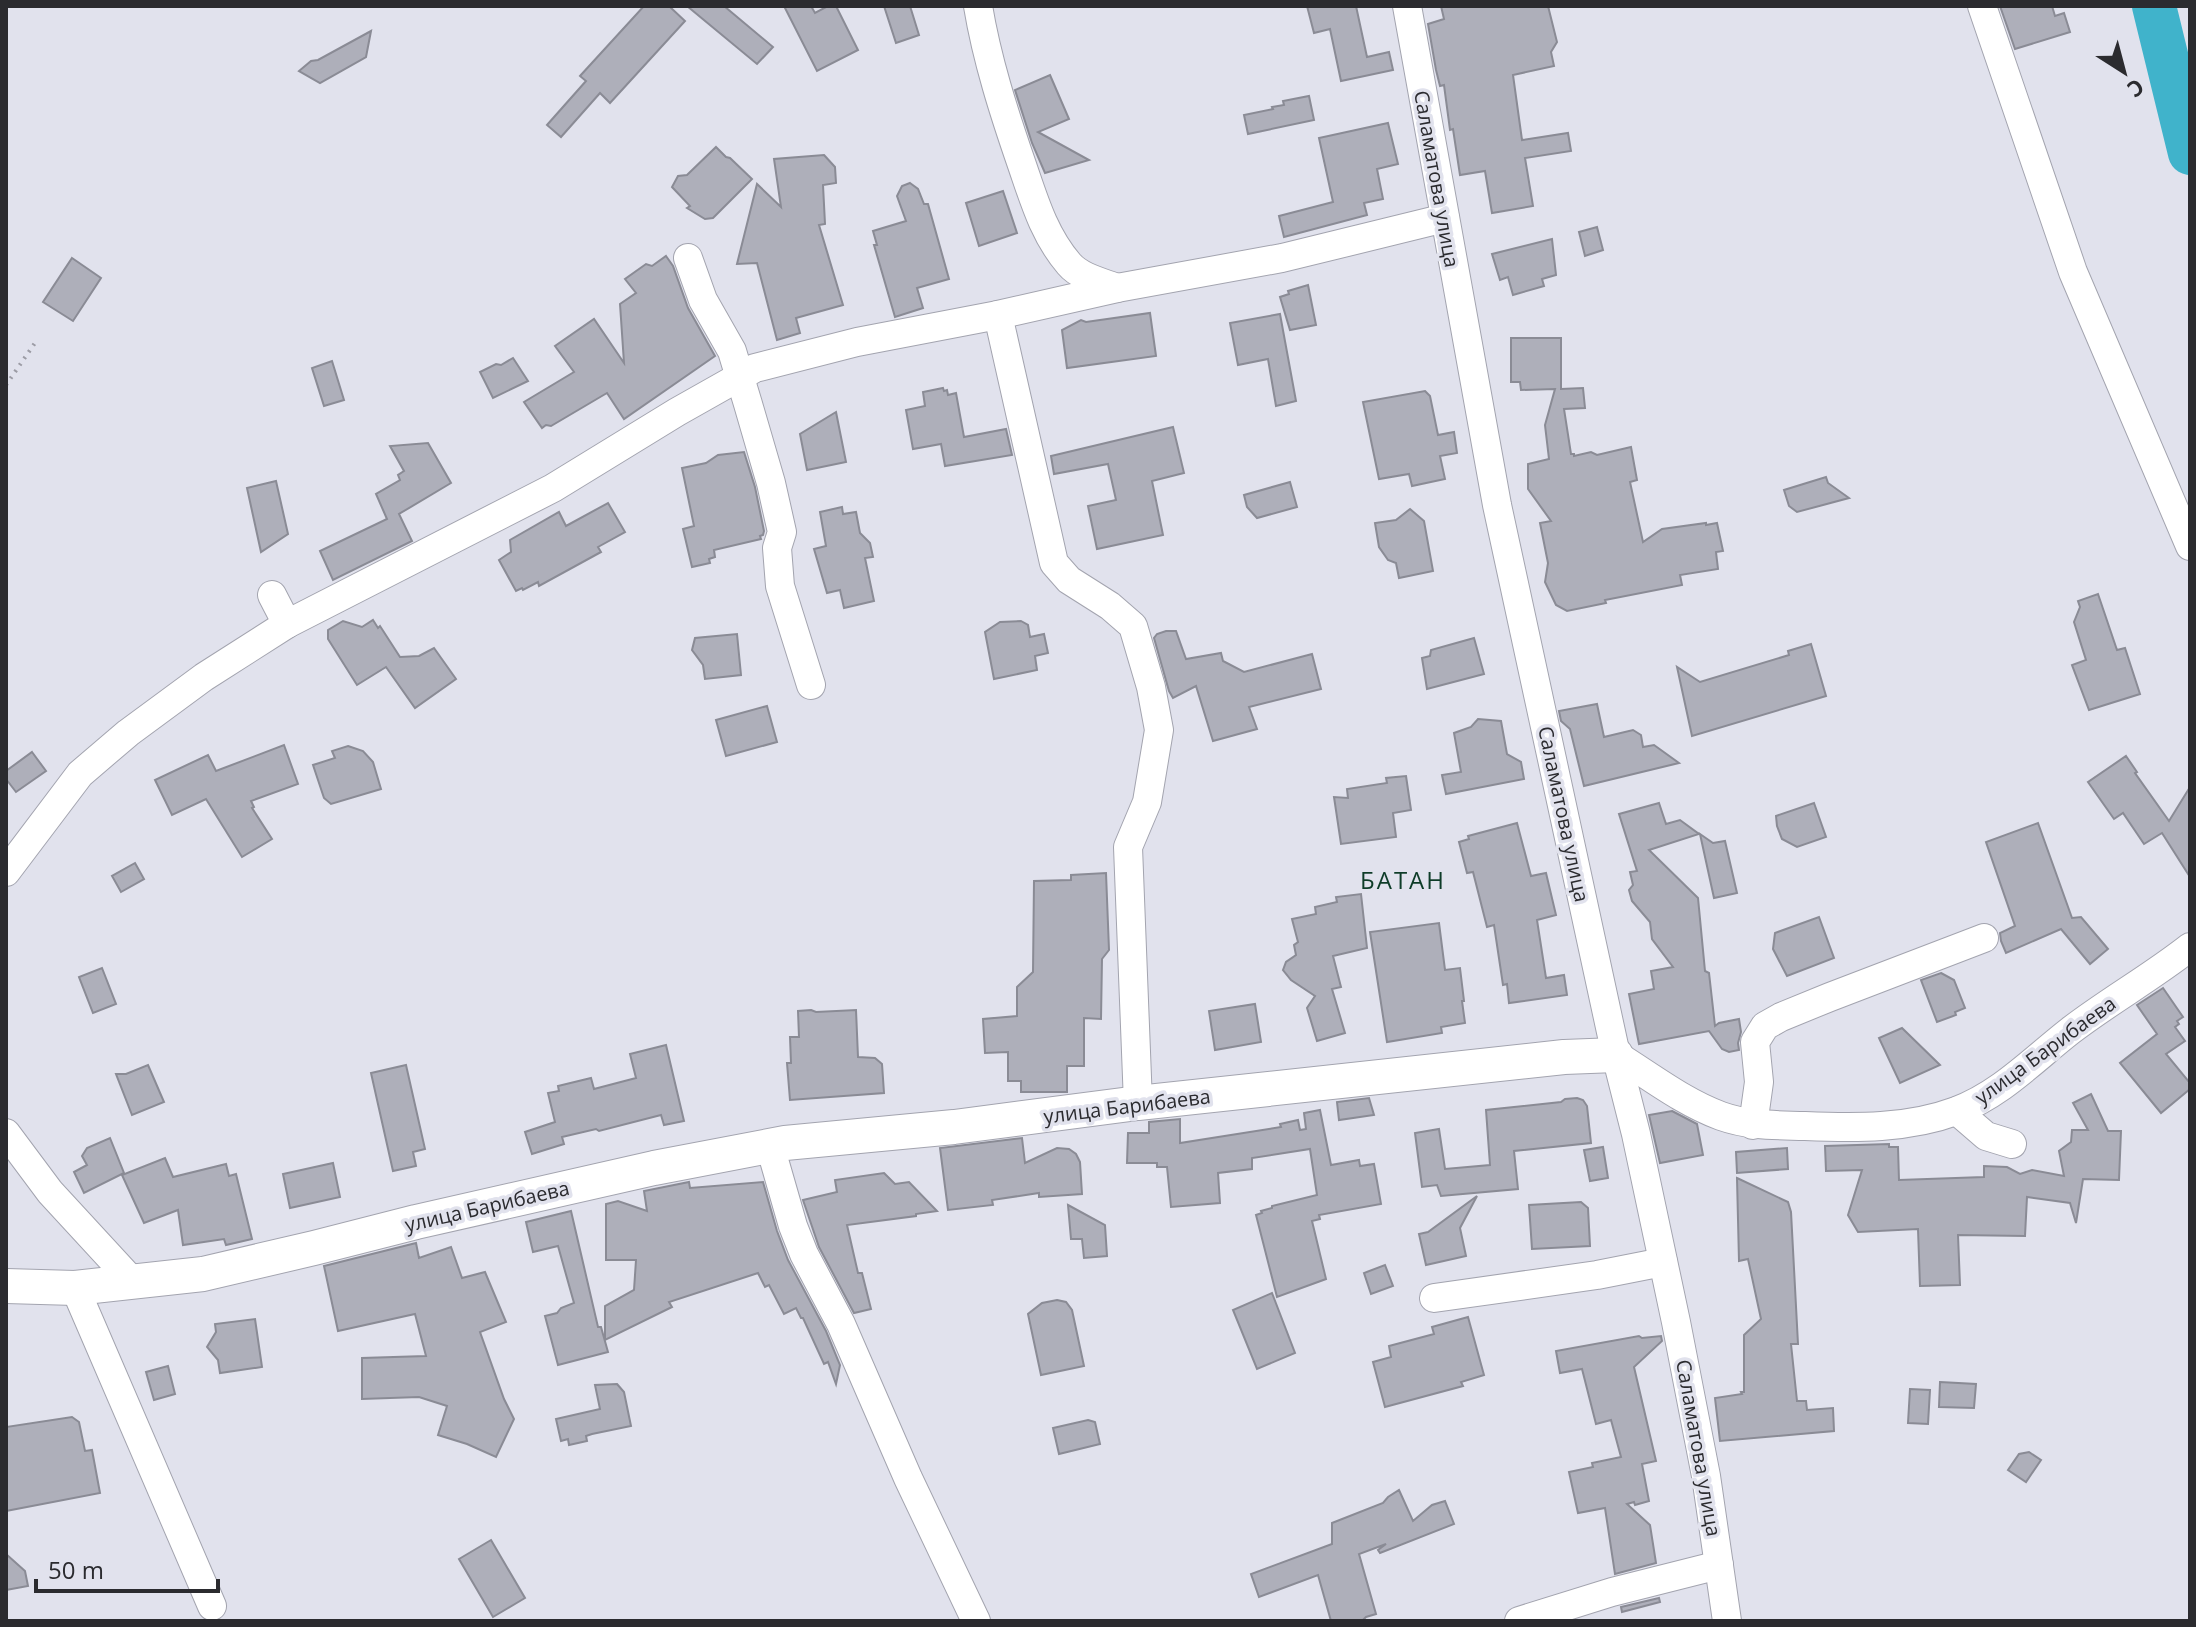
<svg xmlns="http://www.w3.org/2000/svg" width="2196" height="1627" font-family="'Open Sans',sans-serif">
  <style>
    .lines { fill: none; stroke-linecap: round; stroke-linejoin: round }
    .river { stroke: #40b3cb; stroke-width: 44 }
    .building { fill: #aeafba; stroke: #8a8b95; stroke-width: 2 }
    .minor-casing { stroke: #a3a4af; stroke-width: 30 }
    .tertiary-casing { stroke: #a3a4af; stroke-width: 36 }
    .path { stroke: #9c9ca5; stroke-width: 4; stroke-dasharray: 2 6; stroke-linecap: butt }
    .minor { stroke: #fff; stroke-width: 28 }
    .tertiary { stroke: #fff; stroke-width: 34 }
    .labels { text-anchor: middle; dominant-baseline: central; stroke-width: 7; stroke-linejoin: round; paint-order: stroke }
    .street-label { font-size: 20px; fill: #2b2b2f; stroke: #e1e2ed }
    .quarter-label { font-size: 24px; letter-spacing: 2px; fill: #0e3c28; stroke: #e1e2ed }
  </style>
  <rect width="100%" height="100%" fill="#e1e2ed"/>
  <g class="lines">
    <!-- river -->
    <polyline class="river" points="2154,6 2190,153"/>
  </g>
  <!-- building -->
  <g class="building">
    <polygon points="644,6 669,6 685,21 610,103 600,93 561,137 547,125 586,81 580,76"/>
    <polygon points="687,6 724,6 773,47 757,64"/>
    <polygon points="784,6 811,6 815,13 828,6 836,6 858,50 817,71"/>
    <polygon points="884,6 910,6 919,35 896,43"/>
    <polygon points="1307,6 1356,6 1367,57 1389,52 1393,70 1341,81 1330,29 1314,33"/>
    <polygon points="1441,6 1548,6 1557,42 1551,52 1554,66 1513,75 1522,140 1568,133 1571,151 1525,158 1533,206 1492,213 1485,171 1460,175 1453,129 1450,130 1444,85 1440,86 1436,70 1428,24 1444,19"/>
    <polygon points="2000,6 2052,6 2055,16 2064,13 2070,32 2015,49"/>
    <polygon points="371,31 366,57 320,83 299,71 311,61 318,60"/>
    <polygon points="1050,75 1069,119 1038,132 1089,160 1045,173 1032,143 1015,90"/>
    <polygon points="1309,96 1314,120 1248,134 1244,115 1273,109 1272,107 1284,105 1283,101"/>
    <polygon points="1388,123 1398,164 1377,169 1383,199 1364,203 1367,215 1284,237 1279,216 1333,202 1319,138"/>
    <polygon points="716,147 726,157 730,158 752,179 713,218 705,219 687,208 690,206 672,187 678,176 687,175"/>
    <polygon points="824,155 835,167 836,183 823,185 825,224 819,225 843,305 796,318 800,333 777,340 757,263 737,264 757,184 781,207 774,159"/>
    <polygon points="910,183 918,189 924,204 928,204 949,279 917,288 923,308 895,317 874,245 877,245 873,231 906,221 897,196 902,186"/>
    <polygon points="1003,191 1017,233 979,246 966,203"/>
    <polygon points="1597,227 1603,250 1585,256 1579,232"/>
    <polygon points="1552,239 1556,275 1542,279 1544,286 1513,295 1508,277 1500,280 1492,254"/>
    <polygon points="666,256 673,266 688,308 715,356 624,419 607,393 551,426 546,425 542,428 524,402 574,372 555,346 594,319 624,363 620,304 636,293 625,279 646,264 652,266"/>
    <polygon points="72,258 101,278 73,321 43,302"/>
    <polygon points="1308,285 1316,325 1290,330 1280,297 1289,294 1288,291"/>
    <polygon points="1150,313 1156,356 1067,368 1062,330 1081,320 1086,322"/>
    <polygon points="1280,314 1296,401 1276,406 1268,359 1238,365 1230,323"/>
    <polygon points="1511,338 1561,338 1561,389 1583,388 1585,408 1564,409 1571,454 1574,454 1574,456 1591,452 1597,455 1631,447 1637,480 1630,482 1643,542 1662,529 1706,523 1706,525 1717,523 1723,551 1716,552 1718,569 1680,575 1682,585 1605,600 1606,603 1567,611 1556,605 1545,582 1548,563 1540,523 1551,521 1528,489 1528,464 1549,459 1545,425 1555,389 1521,390 1520,382 1511,382"/>
    <polygon points="513,358 528,381 493,398 480,372 496,364 501,365"/>
    <polygon points="332,361 344,400 324,406 312,368"/>
    <polygon points="943,388 944,391 947,390 948,395 956,393 964,437 1006,429 1012,455 945,466 941,444 913,449 906,410 925,406 923,392"/>
    <polygon points="1425,391 1430,396 1438,435 1454,432 1457,453 1440,456 1445,479 1412,486 1409,474 1379,479 1363,402"/>
    <polygon points="836,412 846,462 807,470 800,434"/>
    <polygon points="1173,427 1184,473 1152,481 1163,535 1097,549 1088,506 1116,500 1108,464 1054,474 1051,456"/>
    <polygon points="428,443 451,483 399,514 412,541 333,580 320,551 387,519 376,494 400,480 398,475 404,471 390,446"/>
    <polygon points="744,452 755,487 764,531 763,535 760,536 761,539 714,550 715,557 709,559 710,563 692,567 683,529 694,526 682,468 706,463 718,455"/>
    <polygon points="1826,477 1828,483 1849,498 1797,512 1789,506 1784,490"/>
    <polygon points="276,481 288,534 261,552 247,488"/>
    <polygon points="1290,482 1297,507 1257,518 1247,507 1244,495"/>
    <polygon points="608,503 625,532 598,547 601,552 539,586 538,582 523,590 522,588 516,591 499,560 511,552 510,540 559,512 566,526"/>
    <polygon points="842,507 843,514 856,512 860,533 870,543 873,557 865,558 874,601 844,608 840,590 827,593 814,549 826,546 820,512"/>
    <polygon points="1410,509 1424,521 1433,571 1399,578 1396,563 1388,560 1379,547 1375,523 1396,520"/>
    <polygon points="2098,594 2117,650 2125,648 2140,694 2089,710 2072,665 2086,660 2074,622 2080,607 2078,601"/>
    <polygon points="373,620 378,628 380,626 400,657 419,656 434,648 456,679 415,708 386,667 357,685 328,639 328,630 343,621 362,627"/>
    <polygon points="1021,621 1028,625 1030,637 1044,634 1048,653 1035,656 1037,670 994,679 985,632 1000,622"/>
    <polygon points="1166,631 1176,631 1186,659 1221,653 1223,661 1244,672 1312,654 1321,689 1249,707 1257,729 1213,741 1196,686 1173,698 1169,691 1154,638 1157,634"/>
    <polygon points="737,634 741,675 705,679 703,665 692,650 695,638"/>
    <polygon points="1474,638 1484,674 1427,689 1422,658 1430,656 1431,650"/>
    <polygon points="1811,644 1826,696 1692,736 1677,667 1700,682 1789,655 1788,651"/>
    <polygon points="1597,704 1604,737 1633,730 1641,735 1643,747 1654,745 1679,763 1584,786 1570,729 1561,721 1559,711"/>
    <polygon points="767,706 777,742 726,756 716,720"/>
    <polygon points="1478,719 1501,721 1507,754 1521,762 1524,779 1446,794 1442,775 1461,772 1454,733 1471,727"/>
    <polygon points="284,745 298,784 251,801 254,807 252,808 272,839 242,857 206,799 172,815 155,780 208,755 216,771"/>
    <polygon points="348,746 363,751 373,762 381,789 331,804 324,798 313,765 335,758 332,751"/>
    <polygon points="32,752 46,771 16,792 6,779 6,771"/>
    <polygon points="2126,756 2137,772 2135,773 2169,821 2190,787 2190,877 2162,833 2144,844 2123,813 2114,819 2088,782"/>
    <polygon points="1406,776 1411,810 1393,813 1396,837 1341,844 1334,797 1348,798 1347,789 1387,783 1386,778"/>
    <polygon points="1659,803 1666,824 1680,820 1699,834 1649,850 1698,898 1705,971 1709,973 1715,1026 1719,1023 1739,1019 1741,1032 1738,1043 1739,1050 1729,1052 1722,1049 1709,1031 1639,1044 1629,994 1654,989 1651,971 1673,967 1652,939 1650,922 1632,901 1629,890 1633,885 1630,872 1637,871 1619,814"/>
    <polygon points="1814,803 1826,837 1797,847 1782,839 1777,826 1776,816"/>
    <polygon points="1517,823 1531,876 1546,873 1556,915 1537,920 1546,978 1564,975 1567,995 1509,1003 1507,984 1503,985 1494,925 1487,927 1473,872 1467,873 1459,842 1469,839 1468,836"/>
    <polygon points="2038,823 2072,918 2081,917 2108,949 2090,964 2061,929 2006,953 2001,941 2000,933 2015,926 1986,842"/>
    <polygon points="1700,834 1713,843 1725,841 1737,893 1714,898"/>
    <polygon points="135,863 144,879 121,892 112,876"/>
    <polygon points="1106,873 1109,950 1102,959 1101,1019 1084,1018 1084,1066 1067,1066 1067,1092 1021,1092 1021,1081 1008,1081 1008,1052 985,1053 983,1019 1017,1016 1017,987 1033,972 1034,881 1071,880 1071,875"/>
    <polygon points="1361,894 1367,948 1333,956 1341,987 1332,989 1345,1033 1317,1041 1307,1008 1315,996 1291,980 1283,970 1286,962 1296,955 1294,945 1298,942 1292,919 1316,914 1315,907 1337,902 1336,897"/>
    <polygon points="1819,917 1834,958 1787,976 1773,949 1775,933"/>
    <polygon points="1439,923 1445,970 1460,968 1464,1001 1462,1001 1465,1023 1441,1027 1442,1033 1387,1042 1370,932"/>
    <polygon points="102,968 116,1004 93,1013 79,977"/>
    <polygon points="1941,973 1954,980 1965,1008 1955,1012 1956,1015 1937,1022 1921,980"/>
    <polygon points="2163,988 2183,1017 2177,1021 2179,1024 2175,1027 2185,1041 2166,1054 2190,1083 2190,1089 2161,1113 2120,1063 2157,1034 2137,1005"/>
    <polygon points="1255,1004 1261,1042 1215,1050 1209,1011"/>
    <polygon points="811,1010 816,1012 856,1010 858,1057 875,1058 882,1064 884,1093 790,1100 787,1063 791,1063 790,1037 799,1037 798,1011"/>
    <polygon points="1902,1028 1940,1065 1900,1083 1879,1038"/>
    <polygon points="666,1045 684,1121 664,1125 661,1115 599,1131 596,1129 562,1137 564,1144 532,1154 525,1132 555,1122 548,1093 559,1091 558,1086 591,1078 594,1089 636,1078 630,1054"/>
    <polygon points="148,1065 164,1102 132,1115 116,1074 126,1074"/>
    <polygon points="406,1065 425,1149 413,1152 416,1166 393,1171 371,1073"/>
    <polygon points="2091,1094 2108,1131 2121,1131 2119,1180 2083,1179 2076,1223 2070,1203 2027,1197 2025,1236 1958,1235 1960,1285 1920,1286 1918,1229 1858,1232 1848,1215 1862,1170 1826,1171 1825,1146 1889,1144 1889,1147 1898,1147 1899,1180 1984,1177 1984,1166 2007,1167 2020,1174 2032,1170 2064,1176 2059,1151 2071,1142 2072,1130 2088,1130 2073,1103"/>
    <polygon points="1369,1098 1374,1115 1339,1120 1337,1102"/>
    <polygon points="1577,1098 1583,1100 1587,1106 1591,1143 1514,1151 1518,1189 1441,1196 1437,1185 1422,1187 1415,1133 1439,1129 1445,1169 1490,1165 1486,1110 1561,1102 1565,1099"/>
    <polygon points="1320,1110 1331,1165 1359,1160 1360,1166 1374,1164 1381,1204 1319,1215 1320,1219 1312,1221 1326,1279 1277,1297 1256,1215 1262,1213 1261,1211 1272,1208 1272,1206 1317,1195 1310,1149 1252,1158 1252,1169 1218,1173 1220,1203 1171,1207 1167,1167 1157,1167 1157,1163 1127,1163 1128,1133 1149,1133 1149,1122 1180,1119 1180,1143 1281,1127 1280,1124 1298,1120 1300,1130 1306,1129 1304,1113"/>
    <polygon points="1672,1111 1697,1124 1703,1155 1660,1163 1649,1115"/>
    <polygon points="110,1138 124,1173 84,1193 74,1172 87,1165 82,1156 87,1148"/>
    <polygon points="1022,1138 1025,1163 1057,1148 1069,1149 1076,1154 1080,1162 1082,1194 1039,1197 1039,1193 992,1200 993,1205 948,1210 940,1148"/>
    <polygon points="1603,1147 1608,1178 1590,1181 1584,1150"/>
    <polygon points="1787,1148 1788,1169 1737,1173 1736,1152"/>
    <polygon points="165,1158 173,1177 226,1164 229,1176 236,1174 252,1239 226,1245 224,1239 183,1245 178,1210 144,1223 122,1175"/>
    <polygon points="333,1163 340,1197 290,1208 283,1174"/>
    <polygon points="884,1173 895,1184 909,1182 937,1211 916,1214 916,1216 847,1225 858,1273 862,1273 871,1309 854,1313 819,1247 803,1200 837,1192 835,1180"/>
    <polygon points="1737,1178 1788,1202 1791,1212 1798,1344 1791,1344 1797,1401 1806,1401 1807,1410 1833,1408 1834,1431 1720,1441 1715,1398 1742,1394 1741,1392 1744,1392 1744,1335 1761,1319 1748,1259 1739,1261"/>
    <polygon points="689,1182 690,1188 763,1182 777,1231 788,1260 826,1331 840,1365 836,1384 828,1362 824,1364 803,1318 801,1318 796,1308 784,1314 769,1285 765,1287 758,1273 669,1302 672,1307 605,1340 605,1306 634,1290 636,1260 606,1260 606,1204 618,1201 647,1211 644,1191"/>
    <polygon points="1477,1196 1460,1228 1466,1256 1426,1265 1419,1234 1428,1232"/>
    <polygon points="1581,1202 1588,1208 1590,1246 1532,1249 1529,1205"/>
    <polygon points="1068,1205 1105,1225 1107,1256 1084,1258 1082,1239 1071,1239"/>
    <polygon points="571,1211 598,1327 601,1327 608,1352 558,1365 545,1316 557,1313 561,1308 574,1303 558,1246 533,1252 526,1222"/>
    <polygon points="416,1243 419,1258 451,1247 462,1278 485,1272 506,1322 480,1332 504,1399 514,1419 496,1457 467,1444 438,1435 447,1406 419,1397 362,1399 362,1358 426,1356 415,1314 338,1331 324,1266"/>
    <polygon points="1385,1265 1393,1286 1371,1294 1364,1273"/>
    <polygon points="1272,1293 1295,1353 1257,1369 1233,1310"/>
    <polygon points="1057,1300 1066,1302 1072,1310 1084,1366 1041,1375 1028,1314 1042,1303"/>
    <polygon points="1468,1317 1484,1375 1461,1382 1463,1386 1385,1407 1373,1362 1391,1357 1389,1346 1434,1334 1432,1327"/>
    <polygon points="255,1319 262,1367 220,1373 218,1360 207,1347 216,1332 215,1324"/>
    <polygon points="1639,1336 1642,1338 1661,1336 1662,1341 1634,1367 1656,1461 1642,1464 1649,1501 1635,1505 1634,1502 1627,1504 1650,1525 1656,1563 1615,1574 1605,1508 1578,1513 1569,1472 1593,1467 1592,1463 1621,1457 1611,1420 1596,1424 1582,1369 1560,1373 1556,1351"/>
    <polygon points="168,1366 175,1394 154,1400 146,1372"/>
    <polygon points="1940,1382 1976,1384 1974,1408 1939,1407"/>
    <polygon points="617,1384 624,1392 631,1426 592,1434 586,1436 587,1441 569,1445 568,1439 561,1441 556,1419 600,1409 595,1385"/>
    <polygon points="1910,1389 1930,1390 1928,1424 1908,1423"/>
    <polygon points="72,1417 79,1422 85,1451 92,1450 100,1493 6,1511 6,1427"/>
    <polygon points="1088,1420 1095,1422 1100,1444 1059,1454 1053,1428"/>
    <polygon points="2029,1452 2041,1460 2026,1482 2008,1470 2019,1454"/>
    <polygon points="1399,1490 1413,1521 1432,1505 1445,1501 1454,1524 1380,1553 1378,1550 1386,1544 1359,1554 1376,1614 1366,1617 1362,1621 1331,1621 1318,1575 1259,1597 1251,1574 1332,1544 1332,1523 1383,1503 1388,1497"/>
    <polygon points="491,1540 525,1598 493,1617 459,1559"/>
    <polygon points="6,1554 25,1571 28,1586 6,1590"/>
    <polygon points="1659,1598 1660,1602 1622,1612 1621,1607"/>
  </g>
  <g class="lines">
    <defs>
      <g id="minor">
        <path d="M978 6C987 60 1004 113 1022 165 1034 200 1044 235 1069 264 1080 277 1101 282 1117 288"/>
        <polyline points="1407,6 1497,505 1616,1055 1636,1134 1676,1322 1706,1476 1727,1621"/>
        <polyline points="1982,6 2073,272 2190,546"/>
        <polyline points="688,258 703,300 732,351 748,404 771,483 782,532 777,548 780,586 811,685"/>
        <polyline points="998,315 1054,563 1069,580 1110,606 1133,626 1151,687 1159,730 1147,802 1128,847 1138,1103"/>
        <polyline points="272,595 287,624"/>
        <polyline points="6,872 80,774 128,733 204,677 287,624 553,488 677,412 755,368 857,342 998,315 1117,288 1282,258 1445,218"/>
        <path d="M1616 1055C1650 1076 1683 1102 1721 1116 1749 1126 1776 1125 1805 1126 1855 1128 1908 1129 1956 1111 2000 1095 2034 1059 2070 1031 2109 1001 2152 977 2190 947"/>
        <polyline points="1957,1111 1986,1136 2012,1144"/>
        <polyline points="1753,1125 1759,1082 1755,1042 1765,1026 1781,1017 1830,997 1984,938"/>
        <polyline points="6,1133 50,1192 132,1281"/>
        <polyline points="770,1146 793,1226 804,1254 841,1324 908,1478 976,1621"/>
        <polyline points="75,1288 212,1606"/>
        <polyline points="1434,1298 1597,1275 1663,1262"/>
        <polyline points="1519,1621 1612,1592 1719,1565"/>
      </g>
      <polyline id="tertiary" points="6,1286 75,1288 203,1274 314,1248 416,1222 654,1168 785,1143 954,1127 1138,1103 1564,1057 1616,1055"/>
    </defs>
    <!-- minor casing -->
    <use href="#minor" class="minor-casing"/>
    <!-- tertiary casing -->
    <use href="#tertiary" class="tertiary-casing"/>
    <!-- path -->
    <polyline class="path" points="6,385 37,340"/>
    <!-- minor -->
    <use href="#minor" class="minor"/>
    <!-- tertiary -->
    <use href="#tertiary" class="tertiary"/>
  </g>
  <g class="labels">
    <!-- street labels -->
    <g class="street-label">
      <text transform="translate(1437 179) rotate(80)">Саламатова улица</text>
      <text transform="translate(1564 814) rotate(78)">Саламатова улица</text>
      <text transform="translate(2045 1050) rotate(-36)">улица Барибаева</text>
      <text transform="translate(1127 1106) rotate(-7)">улица Барибаева</text>
      <text transform="translate(487 1206) rotate(-13)">улица Барибаева</text>
      <text transform="translate(1699 1448) rotate(80)">Саламатова улица</text>
    </g>
    <!-- quarter labels -->
    <g class="quarter-label">
      <text x="1403" y="879">БАТАН</text>
    </g>
  </g>
  <!-- border -->
  <rect width="2196" height="1627" fill="none" stroke="#2b2b2f" stroke-width="16"/>
  <!-- north arrow -->
  <g transform="translate(2124 72) rotate(144)" stroke="#e1e2ed" stroke-width="6" paint-order="stroke">
  <path d="M0-6L14 30L0 20L-14 30Z" fill="#2b2b2f"/>
  <text y="-12" font-size="22" font-weight="bold" text-anchor="middle" fill="#2b2b2f">С</text>
  </g>
  <!-- scale -->
  <path d="M36 1579v12h182v-12" fill="none" stroke="#2b2b2f" stroke-width="4"/>
  <text x="48" y="1579" font-size="24" fill="#2b2b2f" stroke="#e1e2ed" stroke-width="6" paint-order="stroke">50 m</text>
</svg>
